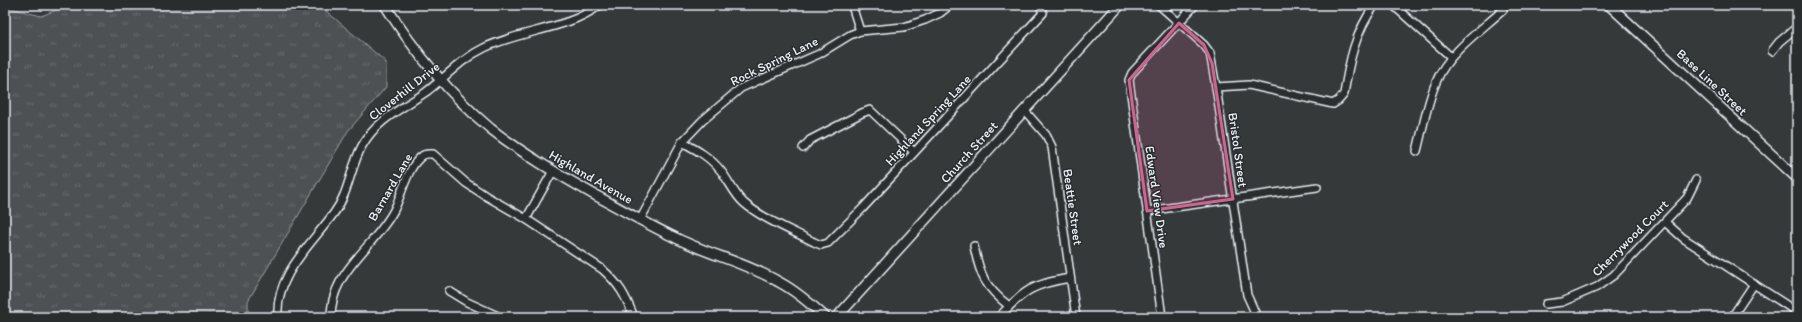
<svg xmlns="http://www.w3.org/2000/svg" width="1802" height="322" font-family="Itim,sans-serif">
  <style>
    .grass { fill: url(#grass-tufts); stroke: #9aa1a5 }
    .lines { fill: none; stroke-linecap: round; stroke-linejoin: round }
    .minor-casing { stroke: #e8f1f8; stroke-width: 10 }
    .major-casing { stroke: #e8f1f8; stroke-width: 12 }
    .minor { stroke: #2a2d2e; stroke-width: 7 }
    .major { stroke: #2a2d2e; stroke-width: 9 }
    .marked { fill: #cf6492; fill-opacity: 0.2; stroke: #cf6492; stroke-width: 3; stroke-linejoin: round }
    .labels { text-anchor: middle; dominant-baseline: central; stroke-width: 3; stroke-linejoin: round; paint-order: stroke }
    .street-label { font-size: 13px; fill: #e8f1f8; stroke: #2a2d2e }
  </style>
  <defs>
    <pattern id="grass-tufts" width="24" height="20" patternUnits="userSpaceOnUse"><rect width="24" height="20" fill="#4d5152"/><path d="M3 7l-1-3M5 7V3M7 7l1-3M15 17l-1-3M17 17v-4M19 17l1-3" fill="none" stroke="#676a6c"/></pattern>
  </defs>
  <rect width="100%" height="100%" fill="#35393a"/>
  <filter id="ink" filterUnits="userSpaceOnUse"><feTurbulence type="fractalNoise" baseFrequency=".025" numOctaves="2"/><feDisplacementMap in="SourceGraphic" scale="8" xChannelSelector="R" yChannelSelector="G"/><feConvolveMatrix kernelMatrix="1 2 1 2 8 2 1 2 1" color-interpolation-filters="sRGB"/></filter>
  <g filter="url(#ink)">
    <!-- grass -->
    <polygon class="grass" points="5,5 11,5 14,9 41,16 69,5 319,5 386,62 386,87 348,131 248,301 248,317 5,317"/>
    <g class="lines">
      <defs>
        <g id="minor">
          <polyline points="1159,5 1204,45 1210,53 1216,87 1247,295 1257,317"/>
          <polyline points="1393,5 1451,57"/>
          <polyline points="852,6 860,31"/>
          <polyline points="1772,51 1779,42 1797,27"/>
          <path d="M1216 87 1249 85 1333 104 1339 100 1344 94C1349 62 1355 32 1375 5"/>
          <polyline points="1024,110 1046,135 1052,147 1076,317"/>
          <path d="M682 142C697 150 710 157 721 171 729 181 734 194 744 203 761 218 793 231 814 242L821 245 828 243 863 208 1043 13 1040 5"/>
          <polyline points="803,148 810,140 862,113 870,110 914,152"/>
          <path d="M1417 151C1423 128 1427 102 1437 80 1448 53 1481 30 1503 10"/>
          <polyline points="1147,211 1317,187"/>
          <polyline points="526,219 553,171"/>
          <polyline points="640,220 682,142 702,121 741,88 819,54 850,35 860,31 904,27 925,20 940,13 950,5"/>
          <polyline points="1665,222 1683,238 1797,312"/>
          <path d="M974 246C980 276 985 287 1009 306"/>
          <polyline points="449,291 467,302 500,317"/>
          <polyline points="1546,304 1562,302 1597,287 1614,275 1687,198 1696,180"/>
          <path d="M278 317C275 275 311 245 334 213 349 193 350 168 362 146 376 120 403 108 426 92 446 77 461 59 484 48 521 30 567 30 600 5"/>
          <path d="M331 317C331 304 334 293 340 282 354 256 380 237 394 210 402 195 407 167 422 156 425 153 429 154 433 154L466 183 486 196 526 219 602 269C620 285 625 295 634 317"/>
          <path d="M999 317C1024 290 1033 284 1070 278"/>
          <polyline points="1162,317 1129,80 1132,73 1195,5"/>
          <polyline points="1732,317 1754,284"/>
        </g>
        <g id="major">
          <path d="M385 5C414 51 449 94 491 129 523 154 558 174 593 194 621 209 648 225 676 238 710 255 747 263 779 282 796 291 811 304 825 317"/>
          <polyline points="1609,5 1797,178"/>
          <polyline points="837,317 1120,5"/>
        </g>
      </defs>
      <!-- minor casing -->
      <use href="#minor" class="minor-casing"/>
      <!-- major casing -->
      <use href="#major" class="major-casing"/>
      <!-- minor -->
      <use href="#minor" class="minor"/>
      <!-- major -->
      <use href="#major" class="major"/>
    </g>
  </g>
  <!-- marked area -->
  <path class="marked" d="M1179 23 1204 45 1212 63 1233 199 1147 211 1129 80Z"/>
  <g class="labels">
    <!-- street labels -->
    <g class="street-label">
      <text transform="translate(774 61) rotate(-26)">Rock Spring Lane</text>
      <text transform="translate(1712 82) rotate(43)">Base Line Street</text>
      <text transform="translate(404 91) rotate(-38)">Cloverhill Drive</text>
      <text transform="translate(928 120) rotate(-47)">Highland Spring Lane</text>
      <text transform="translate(1238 150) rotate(82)">Bristol Street</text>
      <text transform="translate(969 152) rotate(-48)">Church Street</text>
      <text transform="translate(591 177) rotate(30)">Highland Avenue</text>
      <text transform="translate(390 187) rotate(-60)">Barnard Lane</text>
      <text transform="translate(1157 197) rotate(82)">Edward View Drive</text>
      <text transform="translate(1073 207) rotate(82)">Beattie Street</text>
      <text transform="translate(1630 238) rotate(-45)">Cherrywood Court</text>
    </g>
  </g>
  <!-- margin -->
  <rect width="1802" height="322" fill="none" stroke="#2a2d2e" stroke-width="20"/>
  <rect x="10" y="10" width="1782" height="302" fill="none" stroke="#e8f1f8" stroke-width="1.5" filter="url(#ink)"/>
</svg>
